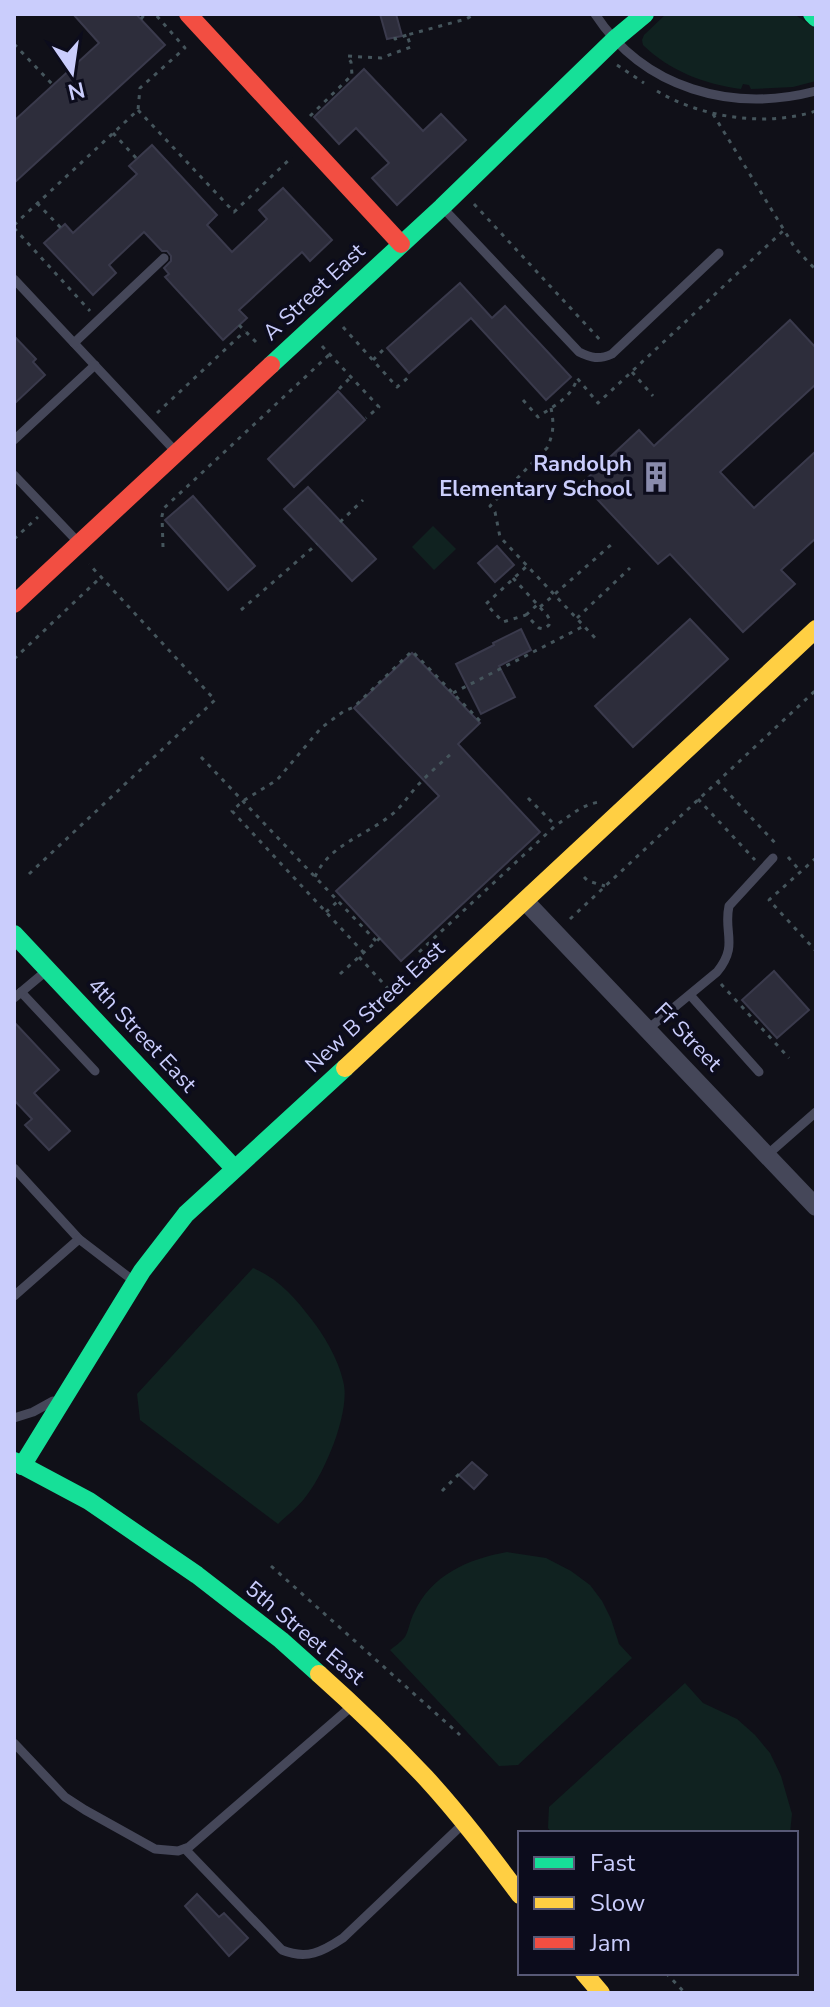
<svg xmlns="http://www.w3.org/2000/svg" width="830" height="2007" font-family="'Nunito Sans',sans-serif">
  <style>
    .green { fill: #102220 }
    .building { fill: #2d2d3b; stroke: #3a3a4c; stroke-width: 2 }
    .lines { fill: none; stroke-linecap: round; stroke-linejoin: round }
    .path { stroke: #45555c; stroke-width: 3; stroke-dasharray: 4 6; stroke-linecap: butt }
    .lane { stroke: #454759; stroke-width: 9 }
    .street { stroke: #454759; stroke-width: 18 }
    .fast { stroke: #16e098; stroke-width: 18 }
    .slow { stroke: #ffcf43; stroke-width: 18 }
    .jam { stroke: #f24e42; stroke-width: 18 }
    .labels { text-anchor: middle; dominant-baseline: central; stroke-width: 7; stroke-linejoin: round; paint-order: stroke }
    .street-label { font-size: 22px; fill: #cacdfc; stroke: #0c0c1c }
    .poi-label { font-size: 22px; font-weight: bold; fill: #cacdfc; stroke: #0c0c1c; text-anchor: end }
  </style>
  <rect width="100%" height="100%" fill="#101018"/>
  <!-- green -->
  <g class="green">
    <path d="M666 14H794L816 29V81L793 87 751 89 749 85 743 84 741 89C704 84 670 71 643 45L642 40 644 35Z"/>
    <polygon points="433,526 456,549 434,570 412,547"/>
    <path d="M253 1268C278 1278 296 1299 312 1320 326 1338 340 1363 344 1385 349 1416 324 1475 304 1499 297 1508 286 1516 278 1524L140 1420 137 1394Z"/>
    <path d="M507 1552 546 1558 571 1571 590 1585 602 1601 611 1619 619 1644 632 1658 518 1765 499 1766 390 1650C395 1646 401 1642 405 1637 409 1630 410 1620 414 1613 431 1575 468 1559 507 1552Z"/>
    <polygon points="685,1683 703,1703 737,1719 755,1735 770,1753 781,1776 792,1814 790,1833 552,1833 548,1828 549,1807"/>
  </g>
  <!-- building -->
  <g class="building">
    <polygon points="73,14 136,14 165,45 14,183 14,121 99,43"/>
    <polygon points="380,14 396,14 402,36 387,39"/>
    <polygon points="364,69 423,131 441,114 466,140 397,205 372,178 389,163 356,128 339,144 314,117"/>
    <polygon points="152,145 217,215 207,225 232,252 267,219 259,210 283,188 332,240 310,261 302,252 239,310 247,318 223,340 165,277 169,274 164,268 171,261 171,256 167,251 162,251 144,232 109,265 116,273 93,295 44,243 65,224 73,233 137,174 129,166"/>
    <polygon points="460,283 492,318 505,306 571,377 546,400 471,318 409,373 387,348"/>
    <polygon points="790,320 816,348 816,384 720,472 754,508 816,451 816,538 781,570 795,584 743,632 670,554 658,564 582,483 639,430 654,446"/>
    <polygon points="14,336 36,359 33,362 45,375 14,404"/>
    <polygon points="338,391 365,420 294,487 268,459"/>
    <polygon points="308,487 376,559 352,581 284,509"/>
    <polygon points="193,496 255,566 228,590 165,520"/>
    <polygon points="497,546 514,565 495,582 478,563"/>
    <polygon points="690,619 728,659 633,747 595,706"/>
    <polygon points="521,629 531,650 499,666 515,697 481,714 456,664 494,645 493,643"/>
    <polygon points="412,653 480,723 458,744 540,832 401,961 336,891 439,796 354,708"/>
    <polygon points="774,971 809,1010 777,1038 742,1000"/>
    <polygon points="14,1022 59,1070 34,1093 70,1131 49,1150 25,1125 32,1119 14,1100"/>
    <polygon points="472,1462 487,1475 474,1489 459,1475"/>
    <polygon points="197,1894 219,1917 224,1913 248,1938 229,1956 185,1906"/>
  </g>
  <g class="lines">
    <!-- path -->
    <g class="path">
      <polyline points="141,19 145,14"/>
      <polyline points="395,37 395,39 407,35"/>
      <polyline points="14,44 53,85"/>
      <polyline points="617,65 644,83"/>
      <path d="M657 91C702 118 766 127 816 111"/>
      <polyline points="138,110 234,212 292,157"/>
      <polyline points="713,114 795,248 816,270"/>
      <polyline points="310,116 352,75 351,62 347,56 381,58 411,47 407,35 466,19 475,14"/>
      <polyline points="113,133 137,159"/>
      <polyline points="37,203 61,228"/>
      <polyline points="474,204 602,342"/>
      <polyline points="14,225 138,110 140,88 185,48 155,14"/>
      <polyline points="14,228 90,311"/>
      <polyline points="239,325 259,345"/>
      <polyline points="343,327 397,387 410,376"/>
      <polyline points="322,346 379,407 366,418"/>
      <polyline points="373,360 386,347"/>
      <polyline points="632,372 653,396"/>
      <polyline points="339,389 350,378"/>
      <path d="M523 400 538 417C553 406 572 398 577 378L598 403 784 230"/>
      <path d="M551 408C554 423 554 433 547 448L490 506 495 512 500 537 598 641"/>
      <polyline points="157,413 245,331"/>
      <polyline points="340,522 363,500"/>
      <polyline points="14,539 38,517"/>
      <polyline points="163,547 162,516 164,508 330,354"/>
      <polyline points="513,578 547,615 550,620 549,625 544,629 539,628 526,615 503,622 486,604 527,566"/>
      <polyline points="540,607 612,544"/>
      <polyline points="241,610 317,544"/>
      <polyline points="526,615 538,604"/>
      <polyline points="577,618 630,568"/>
      <polyline points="14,659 101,577"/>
      <polyline points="453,693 584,626"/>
      <polyline points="201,757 376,941"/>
      <polyline points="717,781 777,845"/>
      <polyline points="528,798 554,824"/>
      <polyline points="698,799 755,860"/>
      <polyline points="788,857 801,872"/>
      <polyline points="816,858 769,900 816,951"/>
      <polyline points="29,874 215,700 89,564"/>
      <path d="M315 877C329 843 372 834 397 810 404 803 410 794 417 786 428 774 441 763 453 752"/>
      <polyline points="584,877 588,881 605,886"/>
      <polyline points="326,912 338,901"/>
      <polyline points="570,919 816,690"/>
      <path d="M419 952 555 826C570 816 581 805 599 802"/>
      <polyline points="364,953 232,811 243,801 277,780 321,728 344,711 354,707 412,651 482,723"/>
      <polyline points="359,957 394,995"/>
      <polyline points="340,974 380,938"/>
      <polyline points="721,984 789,1058"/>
      <polyline points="442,1491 461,1472 462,1473"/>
      <polyline points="271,1566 460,1735"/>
      <polyline points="666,1973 685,1993"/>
    </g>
    <!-- lane -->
    <g class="lane">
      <path d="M595 14C644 89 732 113 816 91"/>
      <path d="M443 208 579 352C591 358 599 360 612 354L719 253"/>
      <polyline points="14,279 177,453"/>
      <polyline points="74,343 164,258"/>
      <polyline points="14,440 95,365"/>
      <polyline points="14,475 78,542"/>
      <polyline points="21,992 95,1071"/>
      <polyline points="690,995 759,1072"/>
      <polyline points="14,998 45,972"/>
      <path d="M648 1029 717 972C739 945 723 933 729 906L773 858"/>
      <polyline points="767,1155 816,1112"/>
      <polyline points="14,1168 79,1239 14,1296"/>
      <polyline points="79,1239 135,1282"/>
      <polyline points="14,1418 33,1412 53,1401"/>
      <polyline points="14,1743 65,1797 85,1810 155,1849 178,1851 189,1847 352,1706"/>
      <path d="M185 1849 282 1950C307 1960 322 1952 343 1938L464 1823"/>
    </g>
    <!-- street -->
    <polyline class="street" points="525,901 816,1207"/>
    <!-- fast -->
    <g class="fast">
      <polyline points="812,14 816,18"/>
      <polyline points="271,365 442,207 615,39 645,14"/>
      <polyline points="14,934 234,1168"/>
      <polyline points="14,1461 89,1501 197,1575 281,1640 319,1674"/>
      <polyline points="22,1466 142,1271 186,1214 345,1068"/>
    </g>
    <!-- slow -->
    <g class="slow">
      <polyline points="345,1068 816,629"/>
      <path d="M319 1674C356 1707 392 1742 426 1778 460 1815 490 1855 520 1895"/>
      <polyline points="584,1973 601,1993"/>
    </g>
    <!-- jam -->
    <g class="jam">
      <polyline points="188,14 401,244"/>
      <polyline points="14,604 271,365"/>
    </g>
  </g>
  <!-- icons -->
  <defs>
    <symbol id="building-bare" viewBox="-9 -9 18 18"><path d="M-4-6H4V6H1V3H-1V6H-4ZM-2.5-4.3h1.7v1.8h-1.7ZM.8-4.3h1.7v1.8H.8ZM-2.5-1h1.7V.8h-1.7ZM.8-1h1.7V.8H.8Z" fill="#898bac" stroke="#0c0c1c" stroke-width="2.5" paint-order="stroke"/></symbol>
  </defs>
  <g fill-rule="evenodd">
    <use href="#building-bare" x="634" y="455" width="44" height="44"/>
  </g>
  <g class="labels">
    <!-- street labels -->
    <g class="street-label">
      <text transform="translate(314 292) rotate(-43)">A Street East</text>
      <text transform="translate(375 1007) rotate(-43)">New B Street East</text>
      <text transform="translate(142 1035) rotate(47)">4th Street East</text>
      <text transform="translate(688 1037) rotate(46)">Ff Street</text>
      <text transform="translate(305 1633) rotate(40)">5th Street East</text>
    </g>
    <!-- poi labels -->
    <g class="poi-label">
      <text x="632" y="464">Randolph<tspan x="632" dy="25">Elementary School</tspan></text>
    </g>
  </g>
  <!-- border -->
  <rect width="830" height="2007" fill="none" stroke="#cacdfc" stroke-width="32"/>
  <!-- legend -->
  <rect x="518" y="1831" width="280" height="144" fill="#0c0c1c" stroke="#585976" stroke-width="2"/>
  <rect x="534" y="1857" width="40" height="12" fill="#16e098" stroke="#585976" stroke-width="2"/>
  <text x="590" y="1871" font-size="24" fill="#cacdfc">Fast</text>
  <rect x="534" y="1897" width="40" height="12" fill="#ffcf43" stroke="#585976" stroke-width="2"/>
  <text x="590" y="1911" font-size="24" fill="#cacdfc">Slow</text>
  <rect x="534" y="1937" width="40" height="12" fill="#f24e42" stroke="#585976" stroke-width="2"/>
  <text x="590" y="1951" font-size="24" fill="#cacdfc">Jam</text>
  <!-- north arrow -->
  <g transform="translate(72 72) rotate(167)" stroke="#0c0c1c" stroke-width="6" paint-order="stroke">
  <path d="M0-6L14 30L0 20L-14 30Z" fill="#cacdfc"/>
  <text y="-12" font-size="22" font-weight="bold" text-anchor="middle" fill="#cacdfc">N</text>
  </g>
</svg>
